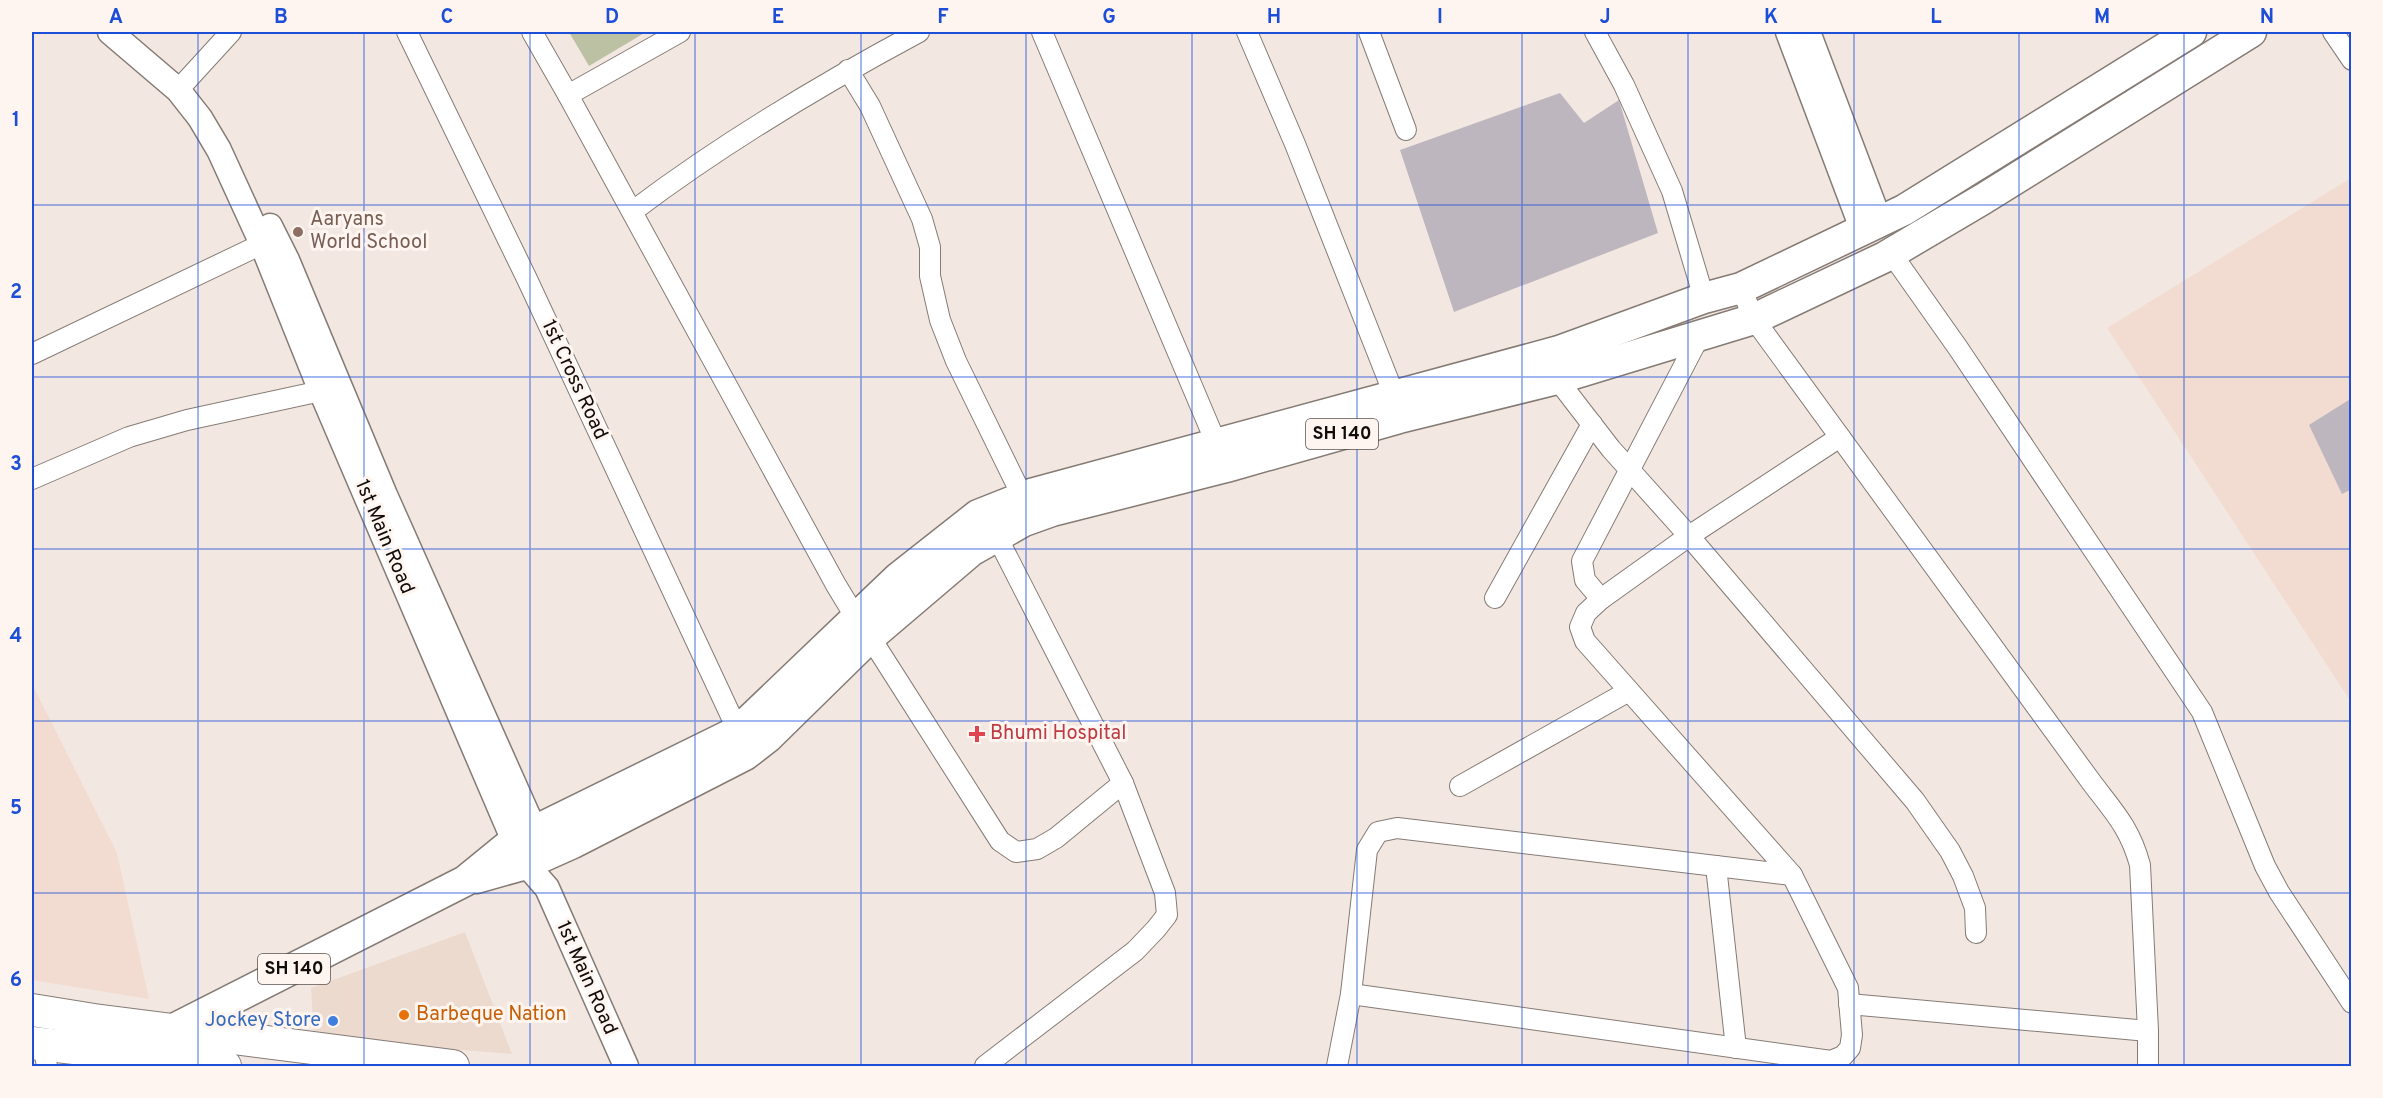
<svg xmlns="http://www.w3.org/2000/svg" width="2383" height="1098" font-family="Overpass,sans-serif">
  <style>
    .built { fill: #ecdacf }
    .education { fill: #f2dbd0 }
    .green { fill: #bdc1a4 }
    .building { fill: #beb6bf }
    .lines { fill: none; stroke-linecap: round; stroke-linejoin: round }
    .minor-casing { stroke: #857b75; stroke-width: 22 }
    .tertiary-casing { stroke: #857b75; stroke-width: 27 }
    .primary-casing { stroke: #857b75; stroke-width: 33 }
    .trunk-casing { stroke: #857b75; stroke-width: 34 }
    .minor { stroke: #fff; stroke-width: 20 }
    .tertiary { stroke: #fff; stroke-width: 24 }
    .primary { stroke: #fff; stroke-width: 30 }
    .trunk { stroke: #fff; stroke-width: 32 }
    .grid { fill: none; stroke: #1d4ed8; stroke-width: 1.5; stroke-opacity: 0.55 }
    .education-dot { fill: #8d6e63; stroke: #fff5f0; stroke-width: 2 }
    .health-dot { fill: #e0444e; stroke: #fff5f0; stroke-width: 2 }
    .food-dot { fill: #e8710a; stroke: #fff5f0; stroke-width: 2 }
    .shop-dot { fill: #3f7fe0; stroke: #fff5f0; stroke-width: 2 }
    .labels { text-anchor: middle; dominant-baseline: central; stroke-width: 6; stroke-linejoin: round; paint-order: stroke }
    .shield { fill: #fff5f0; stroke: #58524f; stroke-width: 1.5 }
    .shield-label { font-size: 18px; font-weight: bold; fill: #100c0a }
    .education-label { font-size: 20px; fill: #785e54; stroke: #fff5f0; text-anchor: start }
    .street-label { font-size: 20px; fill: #100c0a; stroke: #fff5f0 }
    .health-label { font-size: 20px; fill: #be3a42; stroke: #fff5f0; text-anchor: start }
    .food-label { font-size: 20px; fill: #c56008; stroke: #fff5f0; text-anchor: start }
    .shop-label { font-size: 20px; fill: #366cbe; stroke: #fff5f0; text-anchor: end }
    .neatline { fill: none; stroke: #1d4ed8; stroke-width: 2 }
    .grid-label { font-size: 20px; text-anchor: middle; font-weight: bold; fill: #1d4ed8 }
  </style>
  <rect width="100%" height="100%" fill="#f3e8e1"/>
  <!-- built -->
  <polygon class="built" points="465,932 512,1054 314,1039 311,988"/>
  <!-- education -->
  <g class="education">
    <polygon points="2351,178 2351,702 2107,328"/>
    <polygon points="32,684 117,853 149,999 32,980"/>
  </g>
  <!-- green -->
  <polygon class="green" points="569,32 646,32 589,66"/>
  <!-- building -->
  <g class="building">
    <polygon points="1560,93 1584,123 1619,100 1658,233 1454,312 1400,150"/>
    <polygon points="2352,398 2352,489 2342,494 2309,425"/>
  </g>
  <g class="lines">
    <defs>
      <g id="minor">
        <polyline points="407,32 527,279 738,731"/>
        <polyline points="532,32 568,95"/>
        <polyline points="680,32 568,95 836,585 856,618"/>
        <polyline points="1042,32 1217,445"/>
        <polyline points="1247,32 1295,144 1395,397"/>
        <polyline points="1369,32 1406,130"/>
        <polyline points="1595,32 1624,85 1672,191 1704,298"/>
        <polyline points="2333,32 2352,60"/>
        <polyline points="848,70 870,106 922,219 930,247 930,276 940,320 956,361 1028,508"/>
        <polyline points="178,90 231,32"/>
        <path d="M633 211C723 143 820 85 919 32"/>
        <polyline points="1891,253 1958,348 2202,712 2265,866 2279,892 2352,1003"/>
        <path d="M1741 288 1754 319 2092 783C2114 812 2130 828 2140 865L2148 1031V1066"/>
        <polyline points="32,354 262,244"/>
        <polyline points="1557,379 1611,449 1689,536 1915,801 1950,851 1963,876 1975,908 1976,933"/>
        <polyline points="32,479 129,437 187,420 321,391"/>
        <polyline points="1495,598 1592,424"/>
        <polyline points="1601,599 1585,580 1582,561 1700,335"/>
        <polyline points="870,637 1000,841 1016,852 1037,849 1056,838 1123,783"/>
        <polyline points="1460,786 1629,691"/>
        <polyline points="1716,866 1736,1048"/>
        <polyline points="1351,994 1831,1061 1843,1056 1850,1048 1852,1035 1848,988 1792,875"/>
        <polyline points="1849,1004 2148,1031"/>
        <polyline points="43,1045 47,1066"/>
        <polyline points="985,1066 1135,951 1156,929 1167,915 1165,893 1123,783 996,535"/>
        <polyline points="1337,1066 1351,994 1367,850 1378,832 1397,828 1792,875 1585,641 1580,627 1586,613 1601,599 1689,536 1840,437"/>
      </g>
      <g id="tertiary">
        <polyline points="110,32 178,90 200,118 219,150 262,244 321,391 514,841 526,864 547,888 626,1066"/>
        <polyline points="1788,32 1863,231"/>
        <polyline points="1808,32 1880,222"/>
        <polyline points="270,226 287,260 385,495 541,845"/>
      </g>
      <g id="primary">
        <polyline points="476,878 526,864 573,843 745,755 767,738 870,637 971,551 1024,521 1052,511 1226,467 1399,418 1557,379 1754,319 1885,257 1983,199 2251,32"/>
        <polyline points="162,1035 465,881 514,841 738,731 898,578 978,515 1031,494 1559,351 1704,298 1741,288 1904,210 2191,32"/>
      </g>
      <g id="trunk">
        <polyline points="32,1010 94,1020 453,1066"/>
        <polyline points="32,1043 225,1066"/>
      </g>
    </defs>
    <!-- minor casing -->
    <use href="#minor" class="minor-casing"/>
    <!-- tertiary casing -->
    <use href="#tertiary" class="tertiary-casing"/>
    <!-- primary casing -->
    <use href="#primary" class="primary-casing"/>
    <!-- trunk casing -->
    <use href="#trunk" class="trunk-casing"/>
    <!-- minor -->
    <use href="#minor" class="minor"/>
    <!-- tertiary -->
    <use href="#tertiary" class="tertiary"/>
    <!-- primary -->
    <use href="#primary" class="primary"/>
    <!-- trunk -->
    <use href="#trunk" class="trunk"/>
  </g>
  <!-- grid -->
  <path class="grid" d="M198 32V1066M364 32V1066M530 32V1066M695 32V1066M861 32V1066M1026 32V1066M1192 32V1066M1357 32V1066M1522 32V1066M1688 32V1066M1854 32V1066M2019 32V1066M2184 32V1066M32 205H2352M32 377H2352M32 549H2352M32 721H2352M32 893H2352"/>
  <!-- markers -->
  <circle class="education-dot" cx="298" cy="232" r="6"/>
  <path class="health-dot" d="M974 725h6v6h6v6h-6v6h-6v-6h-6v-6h6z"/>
  <circle class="food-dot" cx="404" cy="1015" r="6"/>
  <circle class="shop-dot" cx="333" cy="1021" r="6"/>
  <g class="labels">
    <!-- shield labels -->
    <g class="shield">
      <rect x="1306" y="419" width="72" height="30" rx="4.5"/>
      <rect x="258" y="954" width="72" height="30" rx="4.5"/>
    </g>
    <g class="shield-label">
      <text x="1342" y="434">SH 140</text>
      <text x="294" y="969">SH 140</text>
    </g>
    <!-- education labels -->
    <g class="education-label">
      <text x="310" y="220">Aaryans<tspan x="310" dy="23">World School</tspan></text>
    </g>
    <!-- street labels -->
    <g class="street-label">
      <text transform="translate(574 380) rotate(65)">1st Cross Road</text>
      <text transform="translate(384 537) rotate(67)">1st Main Road</text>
      <text transform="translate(586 978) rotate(66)">1st Main Road</text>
    </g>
    <!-- health labels -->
    <g class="health-label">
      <text x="990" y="734">Bhumi Hospital</text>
    </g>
    <!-- food labels -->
    <g class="food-label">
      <text x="416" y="1015">Barbeque Nation</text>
    </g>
    <!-- shop labels -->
    <g class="shop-label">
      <text x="321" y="1021">Jockey Store</text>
    </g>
  </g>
  <!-- border -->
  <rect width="2383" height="1098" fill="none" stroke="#fff5f0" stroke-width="66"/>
  <rect x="33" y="33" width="2317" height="1032" class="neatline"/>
  <g class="grid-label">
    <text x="116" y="23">A</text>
    <text x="281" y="23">B</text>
    <text x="447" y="23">C</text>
    <text x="612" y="23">D</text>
    <text x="778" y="23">E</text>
    <text x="943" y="23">F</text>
    <text x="1109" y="23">G</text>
    <text x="1274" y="23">H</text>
    <text x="1440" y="23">I</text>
    <text x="1605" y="23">J</text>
    <text x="1771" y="23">K</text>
    <text x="1936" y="23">L</text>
    <text x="2102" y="23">M</text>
    <text x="2267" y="23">N</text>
    <text x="16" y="126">1</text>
    <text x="16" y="298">2</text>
    <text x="16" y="470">3</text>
    <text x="16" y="642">4</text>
    <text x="16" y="814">5</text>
    <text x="16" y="986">6</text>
  </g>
</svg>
